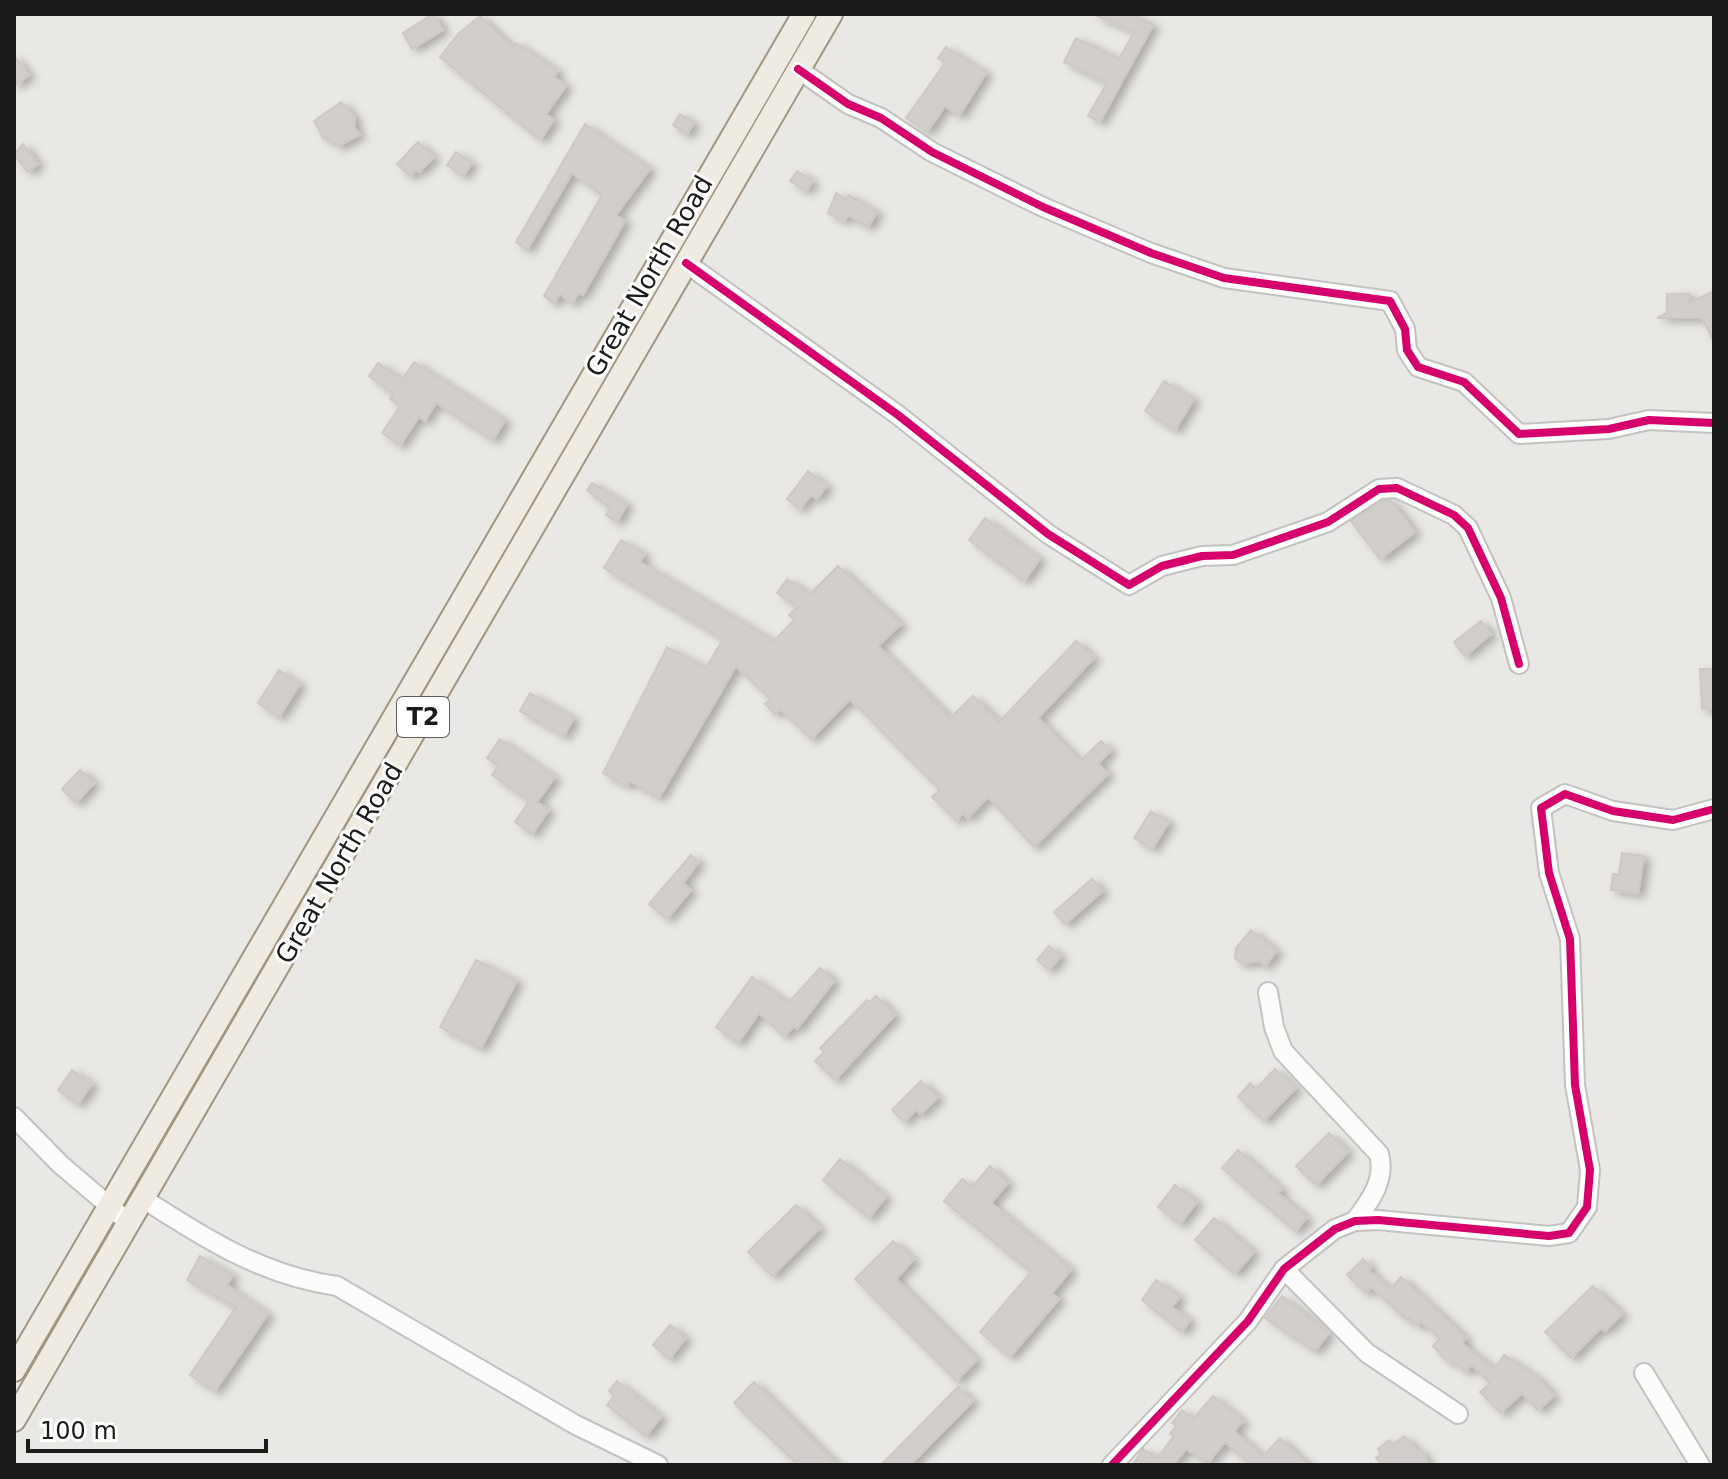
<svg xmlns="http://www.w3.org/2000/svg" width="1728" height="1479" font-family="'DejaVu Sans',sans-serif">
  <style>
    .building { fill: #d1cecb; stroke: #cdcac5; stroke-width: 2; filter: url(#shadow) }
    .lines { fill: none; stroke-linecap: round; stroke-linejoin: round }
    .minor-casing { stroke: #c2c2c0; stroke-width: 22 }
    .major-casing { stroke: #9f9682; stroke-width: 26 }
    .minor { stroke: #fcfcfb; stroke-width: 18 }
    .major { stroke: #efebe3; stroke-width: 22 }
    .cycleway-casing { stroke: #fff; stroke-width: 13 }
    .cycleway { stroke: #d6006c; stroke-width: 8 }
    .labels { text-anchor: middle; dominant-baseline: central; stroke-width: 6; stroke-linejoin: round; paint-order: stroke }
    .shield { fill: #fff; stroke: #5f5f5f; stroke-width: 2 }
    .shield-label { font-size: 24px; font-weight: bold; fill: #1b1b1b }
    .street-label { font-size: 26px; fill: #1b1b1b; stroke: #fff }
  </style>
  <defs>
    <filter id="shadow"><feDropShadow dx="6" dy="3.5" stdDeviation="4" flood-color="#0004"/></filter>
  </defs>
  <rect width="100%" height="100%" fill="#eae8e4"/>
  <!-- building -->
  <g class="building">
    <polygon points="433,14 443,30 412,49 403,33"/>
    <polygon points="1093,14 1129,14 1153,25 1100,122 1088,116 1107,83 1064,62 1076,38 1119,59 1134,32"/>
    <polygon points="480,16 513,48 516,43 558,71 554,77 566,86 546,114 554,120 540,140 440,57 458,34"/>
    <polygon points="946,47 986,73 959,116 945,106 927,132 906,118 945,63 938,58"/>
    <polygon points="14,55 29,75 14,86"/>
    <polygon points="341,102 355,118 354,127 360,135 338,146 327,137 324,139 314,121"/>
    <polygon points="680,114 694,123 686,135 673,125"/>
    <polygon points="585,124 650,169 616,215 625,221 583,295 579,293 572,303 560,294 554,303 544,296 602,195 572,173 527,250 516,242"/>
    <polygon points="418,142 434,157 419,172 416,170 410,176 397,164"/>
    <polygon points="23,144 38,164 28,172 14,154"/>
    <polygon points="456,152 472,163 463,176 447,165"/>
    <polygon points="797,171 813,181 806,191 790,181"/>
    <polygon points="836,193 846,199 849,195 877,212 868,227 848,215 844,221 828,213"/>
    <polygon points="1714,291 1714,342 1702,318 1657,318 1667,313 1667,294 1689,294 1689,303"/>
    <polygon points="414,362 505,420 493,440 436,403 425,421 419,417 400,445 382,433 400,406 390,399 393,394 369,376 378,363 402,380"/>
    <polygon points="1164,381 1194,399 1175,430 1145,411"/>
    <polygon points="808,471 827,486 817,499 811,495 800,509 787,499"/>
    <polygon points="592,483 627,504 617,522 606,515 610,508 587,490"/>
    <polygon points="1390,500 1415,532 1380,559 1351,521 1383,501"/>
    <polygon points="985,518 1040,559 1024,581 969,540"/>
    <polygon points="621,540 645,554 640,562 774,641 794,620 789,615 798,607 777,593 787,579 810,594 838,566 901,624 878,646 950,718 973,696 999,722 1076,641 1094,658 1038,718 1080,761 1101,741 1111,750 1098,764 1108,774 1034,847 988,797 968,818 963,813 956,821 932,797 940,790 850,699 811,739 780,709 775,714 765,704 770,699 736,666 659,798 630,781 627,786 603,773 667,647 706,668 723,639 604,568"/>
    <polygon points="1481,621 1491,634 1465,656 1454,642"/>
    <polygon points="1700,669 1714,669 1714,708 1702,709"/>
    <polygon points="279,670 300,684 279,717 258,703"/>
    <polygon points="530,693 574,718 564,736 520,711"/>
    <polygon points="500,739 555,777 537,802 549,810 532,834 515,822 529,801 492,775 498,766 487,758"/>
    <polygon points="80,770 94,783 76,803 62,789"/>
    <polygon points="1151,811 1169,822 1152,849 1134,838"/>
    <polygon points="1622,853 1644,856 1638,894 1611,890 1613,874 1619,875"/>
    <polygon points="691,855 699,862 683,883 691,890 667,919 649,904"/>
    <polygon points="1092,879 1103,891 1065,924 1054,912"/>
    <polygon points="1251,930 1277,951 1265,966 1259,961 1242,964 1235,958 1236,948"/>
    <polygon points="1049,946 1061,956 1049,970 1037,960"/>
    <polygon points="476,960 517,981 481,1048 440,1027"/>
    <polygon points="820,968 834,981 797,1029 794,1026 784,1036 759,1013 738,1043 716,1027 752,977 788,1003"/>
    <polygon points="876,996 895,1015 835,1080 815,1061 824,1052 820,1048 867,1000 870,1002"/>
    <polygon points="1275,1069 1296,1088 1264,1121 1238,1097 1250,1083 1256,1089"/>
    <polygon points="72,1070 92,1084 78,1104 58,1090"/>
    <polygon points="921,1081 938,1097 921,1114 916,1110 904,1122 892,1110"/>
    <polygon points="1329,1133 1348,1152 1316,1185 1296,1166"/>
    <polygon points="1238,1150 1282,1189 1278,1193 1307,1218 1295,1231 1222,1168"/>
    <polygon points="840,1159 886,1197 869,1218 823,1180"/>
    <polygon points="990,1166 1008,1183 991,1203 1071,1270 1052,1293 1059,1299 1010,1357 980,1332 1031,1272 944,1201 962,1179 972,1187"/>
    <polygon points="1175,1185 1197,1202 1180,1224 1158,1207"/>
    <polygon points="796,1205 820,1228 772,1276 748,1252"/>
    <polygon points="1214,1218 1254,1252 1235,1274 1195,1240"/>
    <polygon points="893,1241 914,1259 896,1279 977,1360 956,1381 855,1279"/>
    <polygon points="200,1256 233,1275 227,1285 268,1314 215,1391 190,1375 236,1307 187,1280"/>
    <polygon points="1363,1259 1371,1267 1368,1270 1391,1289 1401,1277 1466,1338 1462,1343 1494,1369 1504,1355 1538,1378 1554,1396 1538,1410 1522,1393 1501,1413 1480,1392 1490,1383 1472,1365 1466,1372 1454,1362 1447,1361 1433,1346 1440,1338 1421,1322 1417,1326 1409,1318 1407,1320 1371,1287 1366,1293 1347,1275"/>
    <polygon points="1156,1280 1180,1297 1172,1307 1190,1320 1182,1332 1142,1300"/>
    <polygon points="1593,1286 1622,1314 1605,1331 1601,1328 1571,1358 1545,1332"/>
    <polygon points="1282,1296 1329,1333 1315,1351 1265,1318"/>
    <polygon points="670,1325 686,1338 669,1359 653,1345"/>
    <polygon points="617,1381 661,1417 646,1436 607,1405 614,1396 609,1391"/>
    <polygon points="754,1382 838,1465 798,1465 734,1403"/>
    <polygon points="958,1387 973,1401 910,1465 881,1465"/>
    <polygon points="1213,1396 1243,1421 1234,1431 1263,1456 1280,1438 1308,1465 1251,1465 1225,1442 1208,1463 1186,1449 1173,1465 1133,1465 1143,1449 1157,1458 1174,1436 1170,1434 1176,1426 1172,1423 1182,1410 1193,1419"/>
    <polygon points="1404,1436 1416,1450 1423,1452 1428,1465 1382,1465 1376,1458 1381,1454 1378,1449 1389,1440 1393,1444"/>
  </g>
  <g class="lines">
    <defs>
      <g id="minor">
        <polyline points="798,69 848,104 881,118 932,152 1043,207 1151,253 1224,278 1390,301 1405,329 1407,350 1418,367 1464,382 1519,434 1609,429 1649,420 1714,423"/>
        <polyline points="686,263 898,415 1048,534 1129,585 1162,566 1202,556 1233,555 1328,522 1379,489 1397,488 1454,515 1468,528 1501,598 1519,664"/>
        <path d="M1268 992 1274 1027 1283 1051 1379 1154C1386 1180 1370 1201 1355 1221"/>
        <polyline points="14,1117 60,1164 128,1222"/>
        <path d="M142 1198C204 1238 263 1276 337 1286L576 1425 658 1465"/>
        <polyline points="1284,1269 1367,1353 1458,1414"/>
        <polyline points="1644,1373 1700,1465"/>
        <polyline points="1112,1465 1248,1321 1284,1269 1335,1229 1355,1221 1378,1220 1549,1236 1569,1233 1587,1207 1590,1170 1575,1085 1570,939 1549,873 1541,808 1565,794 1613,811 1673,820 1714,809"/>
      </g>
      <g id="major">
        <polyline points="14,1370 804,14"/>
        <polyline points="14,1420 831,14"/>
      </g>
    </defs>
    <!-- minor casing -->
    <use href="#minor" class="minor-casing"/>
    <!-- major casing -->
    <use href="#major" class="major-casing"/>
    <!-- minor -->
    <use href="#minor" class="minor"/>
    <!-- major -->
    <use href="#major" class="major"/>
    <defs>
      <g id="cycleway">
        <polyline points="798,69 848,104 881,118 932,152 1043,207 1151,253 1224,278 1390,301 1405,329 1407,350 1418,367 1464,382 1519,434 1609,429 1649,420 1714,423"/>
        <polyline points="686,263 898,415 1048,534 1129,585 1162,566 1202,556 1233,555 1328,522 1379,489 1397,488 1454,515 1468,528 1501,598 1519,664"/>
        <polyline points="1112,1465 1248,1321 1284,1269 1335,1229 1355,1221 1378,1220 1549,1236 1569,1233 1587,1207 1590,1170 1575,1085 1570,939 1549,873 1541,808 1565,794 1613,811 1673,820 1714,809"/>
      </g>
    </defs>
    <!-- cycleway casing -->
    <use href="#cycleway" class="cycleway-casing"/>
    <!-- cycleway -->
    <use href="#cycleway" class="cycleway"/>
  </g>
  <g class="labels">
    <!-- shield labels -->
    <rect class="shield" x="397" y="697" width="52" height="40" rx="6"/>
    <g class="shield-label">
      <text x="423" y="717">T2</text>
    </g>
    <!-- street labels -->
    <g class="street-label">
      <text transform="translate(649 276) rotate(-60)">Great North Road</text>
      <text transform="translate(339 863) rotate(-60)">Great North Road</text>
    </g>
  </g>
  <!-- border -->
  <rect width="1728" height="1479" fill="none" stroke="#1b1b1b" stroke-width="32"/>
  <!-- scale -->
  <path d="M28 1439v12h238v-12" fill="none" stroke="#1b1b1b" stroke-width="4"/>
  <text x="40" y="1439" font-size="24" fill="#1b1b1b" stroke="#ffffff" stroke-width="6" paint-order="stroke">100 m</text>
</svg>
